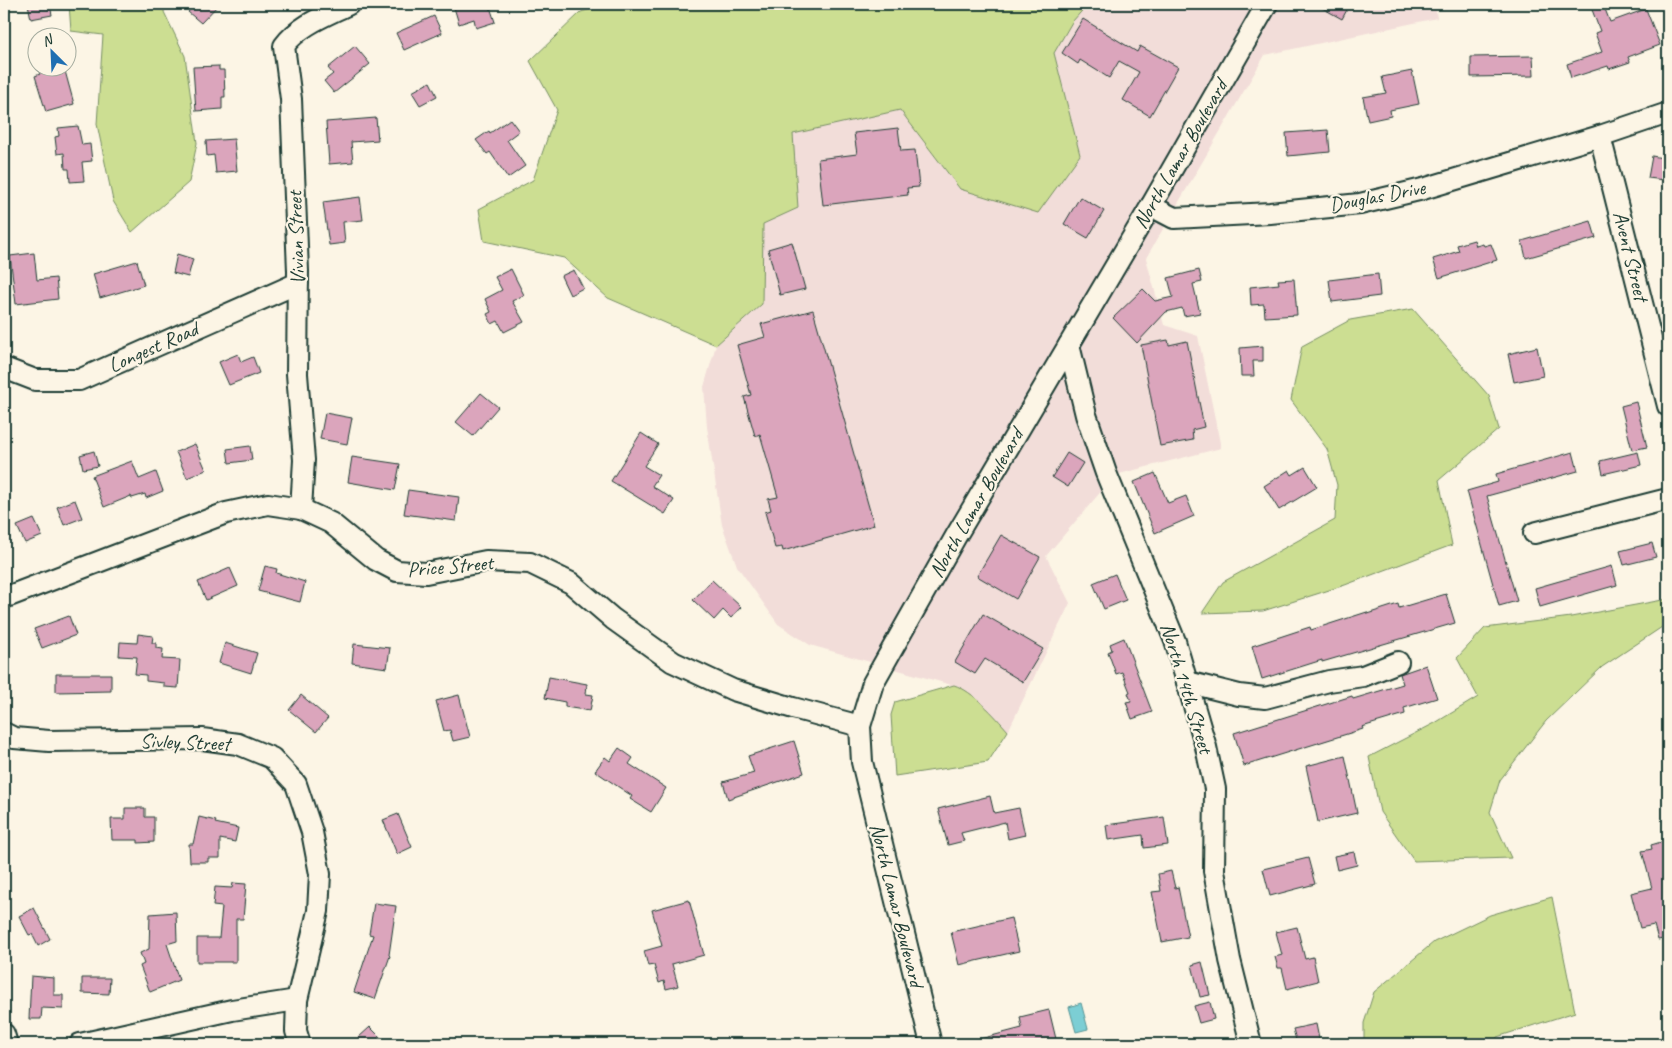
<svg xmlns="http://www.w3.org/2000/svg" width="1672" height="1048" font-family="Caveat,sans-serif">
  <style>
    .built { fill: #f2ddd9 }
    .green { fill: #ccde92; stroke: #768e63 }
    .water { fill: #7cced4; stroke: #579494 }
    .building { fill: #dba5bc; stroke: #1f3d34 }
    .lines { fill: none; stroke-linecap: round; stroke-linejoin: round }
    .minor-casing { stroke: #1f3d34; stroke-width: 24 }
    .minor { stroke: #fcf5e5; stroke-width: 20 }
    .labels { text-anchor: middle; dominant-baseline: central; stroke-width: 4.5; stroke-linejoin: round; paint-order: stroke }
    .street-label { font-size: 21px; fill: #1f3d34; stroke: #fcf5e5 }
  </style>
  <rect width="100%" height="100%" fill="#fcf5e5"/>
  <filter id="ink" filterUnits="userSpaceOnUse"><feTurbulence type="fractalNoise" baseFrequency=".02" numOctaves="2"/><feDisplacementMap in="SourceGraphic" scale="10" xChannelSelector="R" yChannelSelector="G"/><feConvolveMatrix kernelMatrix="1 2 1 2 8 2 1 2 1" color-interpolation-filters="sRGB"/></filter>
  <g filter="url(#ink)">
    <!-- built -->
    <polygon class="built" points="1088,4 1435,4 1437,18 1265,55 1146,258 1164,325 1198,336 1221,448 1115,475 1046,556 1070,603 1008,731 994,716 962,688 810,645 778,624 737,566 722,525 707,427 704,387 716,345 762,304 763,224 798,208 792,134 900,110 960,189 1080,155 1054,53 1072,22"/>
    <!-- green -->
    <g class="green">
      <polygon points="69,4 165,4 164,12 185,56 197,143 189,182 132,232 113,201 97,124 103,35 71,31"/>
      <polygon points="607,4 1088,4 1072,22 1054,53 1080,155 1038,213 960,189 900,110 793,134 798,208 763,224 762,304 716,345 608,298 564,258 484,241 479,209 533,180 557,110 530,61 581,12"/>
      <polygon points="1413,309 1489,396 1499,429 1439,480 1452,545 1345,585 1263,611 1202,613 1223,582 1335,520 1337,485 1327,449 1291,400 1302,346 1350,320"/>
      <polygon points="1668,599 1668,623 1602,667 1546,721 1500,780 1490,812 1511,858 1414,861 1380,812 1369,757 1435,723 1478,697 1457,658 1485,628 1571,617"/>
      <path d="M954 685C973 691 995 716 1008 731L988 762 895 776 891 715 895 702Z"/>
      <polygon points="1552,897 1575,1012 1497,1037 1494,1044 1364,1044 1364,1023 1374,992 1434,942 1490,915"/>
    </g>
    <!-- water -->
    <polygon class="water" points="1081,1003 1088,1029 1076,1032 1069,1007"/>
    <!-- building -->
    <g class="building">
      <polygon points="28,4 50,4 52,15 31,19"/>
      <polygon points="196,4 219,4 201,23 188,12"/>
      <polygon points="453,4 489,4 495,22 476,28 474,19 459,24"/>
      <polygon points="1315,4 1350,4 1342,19"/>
      <polygon points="1601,4 1603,4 1610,22 1646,9 1660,45 1628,57 1630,62 1609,69 1608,66 1571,78 1567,64 1602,52 1595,33 1600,31 1591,7"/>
      <polygon points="434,16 442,33 404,50 396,33"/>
      <polygon points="1083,19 1137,52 1140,46 1178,67 1150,116 1123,100 1139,72 1119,61 1109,78 1080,60 1078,64 1062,53"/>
      <polygon points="355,46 370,64 334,93 324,81 333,74 328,68"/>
      <polygon points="1533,56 1534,76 1471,77 1471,57"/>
      <polygon points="219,66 219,70 224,70 225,97 222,97 222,109 196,111 193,67"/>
      <polygon points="38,68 57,68 59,73 65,71 74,104 46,112 35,76 40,74"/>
      <polygon points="1412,71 1419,104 1390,110 1391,116 1368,121 1363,97 1386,93 1382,77"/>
      <polygon points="430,82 437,96 420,105 412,92"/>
      <polygon points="376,118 378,140 351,142 353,162 329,164 326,122"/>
      <polygon points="510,119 519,131 507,140 525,166 508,178 490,152 487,154 476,140 489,131 490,133"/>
      <polygon points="78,126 82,145 90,144 92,161 82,162 84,181 70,182 69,169 65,169 64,153 57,154 55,137 59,136 58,128"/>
      <polygon points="898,128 901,151 915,150 919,187 907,188 908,195 823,205 818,159 857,154 854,133"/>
      <polygon points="1328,130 1330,152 1288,156 1286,133"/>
      <polygon points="234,139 237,171 216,173 214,155 207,156 206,141"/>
      <polygon points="1652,156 1668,159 1664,180 1648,178"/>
      <polygon points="360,197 363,220 343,222 345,243 329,245 323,202"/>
      <polygon points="1080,197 1104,211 1088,238 1064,224"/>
      <polygon points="1591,221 1596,238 1526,258 1522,241"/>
      <polygon points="1474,240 1476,246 1483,244 1484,246 1491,244 1497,260 1439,278 1433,259 1459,251 1457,245"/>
      <polygon points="792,242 805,289 780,295 768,249"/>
      <polygon points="34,253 37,280 56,278 58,299 16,304 10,256"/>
      <polygon points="177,254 193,259 188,277 173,273"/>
      <polygon points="137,261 144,285 100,298 93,274"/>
      <polygon points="511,269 524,295 512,301 524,322 504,332 498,321 492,324 487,314 491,312 485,299 502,290 495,277"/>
      <polygon points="574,270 583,288 570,295 561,276"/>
      <polygon points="1199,270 1202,282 1193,284 1200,313 1184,316 1182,308 1166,312 1137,343 1113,318 1143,289 1155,301 1173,297 1168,278"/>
      <polygon points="1378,274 1380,296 1332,302 1329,280"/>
      <polygon points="1294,279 1297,315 1265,317 1264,304 1251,305 1250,287 1279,284 1278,280"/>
      <polygon points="813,310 874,525 783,551 782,547 775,548 765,512 771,510 768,499 778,497 760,434 755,436 744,397 751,395 737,345 765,337 761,324"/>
      <polygon points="1168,340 1169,345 1187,341 1204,427 1192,430 1193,440 1160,446 1141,345"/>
      <polygon points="1263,346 1263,361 1253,361 1254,376 1241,376 1240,348"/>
      <polygon points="1537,347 1543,376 1514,382 1508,354"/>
      <polygon points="238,354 241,362 253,357 259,373 229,385 219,362"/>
      <polygon points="481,393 498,407 473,436 456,422"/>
      <polygon points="1636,402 1647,447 1632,450 1621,406"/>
      <polygon points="325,413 352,418 347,444 320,439"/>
      <polygon points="641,433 658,444 644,466 659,475 652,486 674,500 665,514 611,481"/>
      <polygon points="195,444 206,470 187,478 176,452"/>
      <polygon points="250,446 252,460 229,463 227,449"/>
      <polygon points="94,451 98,466 83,469 80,455"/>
      <polygon points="1573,452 1578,471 1487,496 1517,601 1499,606 1467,491 1498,482 1496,474"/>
      <polygon points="1638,452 1641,465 1603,474 1600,461"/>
      <polygon points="1067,453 1083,463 1068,487 1052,477"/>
      <polygon points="352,457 400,464 395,490 348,482"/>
      <polygon points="132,461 139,479 156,472 163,491 146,498 145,494 132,498 131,496 104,507 92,476"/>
      <polygon points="1305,467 1317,487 1279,510 1264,486 1289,470 1292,475"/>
      <polygon points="1155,473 1168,503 1186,496 1194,516 1155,533 1134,482"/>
      <polygon points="408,490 459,497 456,521 404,514"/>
      <polygon points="75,500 82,518 64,525 57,507"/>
      <polygon points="34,519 42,536 25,543 17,526"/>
      <polygon points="1001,535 1040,557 1016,599 977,576"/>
      <polygon points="1652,543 1656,557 1624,565 1620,551"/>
      <polygon points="265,566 277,569 276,573 305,582 300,602 258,591"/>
      <polygon points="1612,566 1617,585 1540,607 1535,588"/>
      <polygon points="230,568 238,586 206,600 198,582"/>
      <polygon points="1115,574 1126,600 1104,609 1093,583"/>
      <polygon points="712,580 741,607 731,618 723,610 714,620 693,600"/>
      <polygon points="1446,594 1455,623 1322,662 1322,660 1262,679 1252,646 1310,627 1311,630 1367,612 1367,614 1398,604 1399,608"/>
      <polygon points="983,614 1043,649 1023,682 985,659 975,674 955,662"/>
      <polygon points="69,616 76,635 42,648 34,629"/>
      <polygon points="138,634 153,636 152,643 156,643 156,648 163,649 162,659 180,660 178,688 164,687 164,683 146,681 146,675 135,674 137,657 119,656 120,642 137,643"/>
      <polygon points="1124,638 1152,712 1132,719 1126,702 1131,701 1128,693 1130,692 1122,672 1116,674 1108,652 1112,650 1110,644"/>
      <polygon points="225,643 257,653 251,673 219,663"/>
      <polygon points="354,644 390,648 387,668 352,663"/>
      <polygon points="1426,665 1437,698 1404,708 1405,714 1362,727 1363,729 1244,766 1234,733 1352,696 1353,699 1403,684 1400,674"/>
      <polygon points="56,674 111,674 111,691 56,692"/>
      <polygon points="549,677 587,684 586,694 593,695 590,711 565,707 565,702 545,698"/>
      <polygon points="301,695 328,718 316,732 289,710"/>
      <polygon points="459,695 470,737 453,741 450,730 444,731 436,701"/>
      <polygon points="794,741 804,773 728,799 723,782 754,773 748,756"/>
      <polygon points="619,748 633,758 629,764 666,788 651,812 630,799 632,796 595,771 605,757 610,761"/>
      <polygon points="1345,756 1357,813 1318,822 1306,766"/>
      <polygon points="990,796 994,813 1019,808 1025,835 1008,839 1005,822 961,833 964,841 948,845 938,809"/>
      <polygon points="125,808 145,808 145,817 154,817 154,842 138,843 138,840 112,840 111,819 125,819"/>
      <polygon points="398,814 412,847 397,854 383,820"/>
      <polygon points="199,817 216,821 215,823 238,828 235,842 220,839 220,858 208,858 208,862 190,862 189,844 193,844"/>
      <polygon points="1164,817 1168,845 1144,848 1143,835 1108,840 1106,825"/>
      <polygon points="1668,840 1668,938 1658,940 1654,925 1640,928 1631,893 1652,888 1642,851 1652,849 1651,845"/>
      <polygon points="1354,852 1357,865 1337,870 1334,856"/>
      <polygon points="1308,858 1315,884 1270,896 1263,869"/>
      <polygon points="1171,871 1175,888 1178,887 1188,937 1162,942 1152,892 1161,891 1158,874"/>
      <polygon points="233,883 246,884 243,919 236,919 236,962 197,962 197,938 219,938 222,907 213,906 215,887 232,888"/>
      <polygon points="689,900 704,955 672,964 678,986 666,989 664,981 659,983 654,965 648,966 644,951 662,946 652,910"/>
      <polygon points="374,903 396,906 389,955 390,956 375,999 354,992 373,935 369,934"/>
      <polygon points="34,908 50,939 38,946 32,934 29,935 19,916"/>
      <polygon points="176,912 177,941 167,944 179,980 150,992 140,966 144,964 140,953 149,949 150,914"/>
      <polygon points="1011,918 1019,951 959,965 951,932"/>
      <polygon points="1297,927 1305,959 1313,957 1318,981 1287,989 1282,968 1278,968 1275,957 1282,955 1276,932"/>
      <polygon points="1202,962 1210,995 1200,997 1192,965"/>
      <polygon points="31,976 54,978 54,995 63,995 63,1009 42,1008 41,1019 29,1019"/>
      <polygon points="82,978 110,978 109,994 82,993"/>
      <polygon points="1210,1002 1214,1019 1199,1023 1194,1006"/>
      <polygon points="1049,1010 1056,1039 1032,1044 976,1044 976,1040 1022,1028 1020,1017"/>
      <polygon points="1316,1024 1320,1044 1297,1044 1293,1029"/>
      <polygon points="370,1027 387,1044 364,1044 358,1038"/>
    </g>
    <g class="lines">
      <defs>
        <g id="minor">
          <polyline points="1600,136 1668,406"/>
          <polyline points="1151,206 1174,218 1270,213 1360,204 1423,189 1600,136 1668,113"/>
          <polyline points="1069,345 1086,415 1106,473 1175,641 1206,747 1215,789 1214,871 1230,960 1251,1044"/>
          <polyline points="4,368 35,380 79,380 298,283"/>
          <path d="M301 509 304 460 297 374 298 271 291 99 284 46C299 25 327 15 349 4"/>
          <polyline points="1534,533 1668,499"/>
          <polyline points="4,598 226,513 268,504 301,509 331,523 376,560 397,571 426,573 486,561 530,563 571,583 613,619 673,662 733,690 793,708 860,726"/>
          <polyline points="1187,682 1239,695 1265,698 1329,681 1363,676 1398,662"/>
          <polyline points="4,733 14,738 49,741 202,739 238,744 272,758 296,784 312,832 320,874 318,911 297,1000 296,1031 300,1044"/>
          <polyline points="4,1034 7,1044"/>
          <polyline points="80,1044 232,1010 297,1000"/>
          <polyline points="931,1044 862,762 860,726 873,683 956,536 1151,206 1267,4"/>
        </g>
      </defs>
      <!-- minor casing -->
      <use href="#minor" class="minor-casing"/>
      <!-- minor -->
      <use href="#minor" class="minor"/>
    </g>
  </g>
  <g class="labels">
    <!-- street labels -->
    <g class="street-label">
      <text transform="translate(1180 154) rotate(-60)">North Lamar Boulevard</text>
      <text transform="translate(1377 196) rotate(-11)">Douglas Drive</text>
      <text transform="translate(296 238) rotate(-92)">Vivian Street</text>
      <text transform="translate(1631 256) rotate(76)">Avent Street</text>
      <text transform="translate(153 347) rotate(-24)">Longest Road</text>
      <text transform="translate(976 503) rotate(-60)">North Lamar Boulevard</text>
      <text transform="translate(450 566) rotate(-5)">Price Street</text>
      <text transform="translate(1187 688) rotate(73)">North 14th Street</text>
      <text transform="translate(185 742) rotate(2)">Sivley Street</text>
      <text transform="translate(897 905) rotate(76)">North Lamar Boulevard</text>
    </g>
  </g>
  <!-- margin -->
  <rect width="1672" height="1048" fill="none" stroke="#fcf5e5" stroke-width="20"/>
  <rect x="10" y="10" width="1652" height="1028" fill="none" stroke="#1f3d34" stroke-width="2" filter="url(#ink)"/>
  <!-- north arrow -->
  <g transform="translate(52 52) rotate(336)"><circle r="24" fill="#fcf5e5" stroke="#a4ab9e"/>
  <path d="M0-4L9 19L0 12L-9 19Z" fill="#1f6fb2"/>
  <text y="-8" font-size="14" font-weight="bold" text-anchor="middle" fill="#1f3d34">N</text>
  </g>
</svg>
